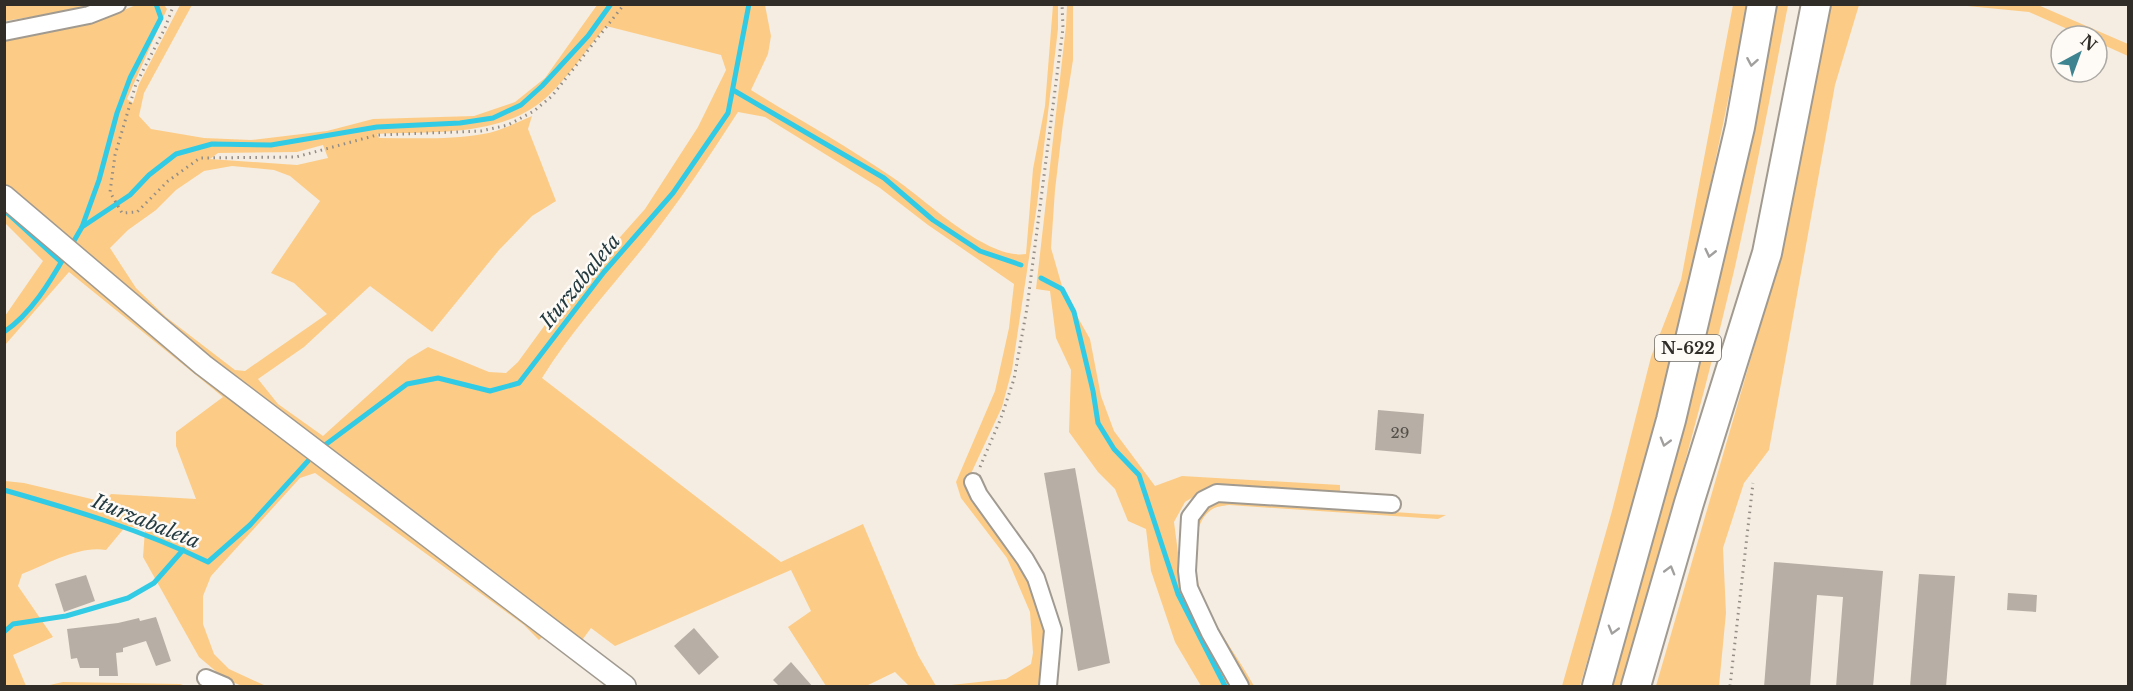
<svg xmlns="http://www.w3.org/2000/svg" width="2133" height="691" font-family="'Libre Baskerville',serif">
  <style>
    .green { fill: #fccc86; fill-rule: evenodd }
    .lines { fill: none; stroke-linecap: round; stroke-linejoin: round }
    .stream { stroke: #31cbe5; stroke-width: 5 }
    .building { fill: #b7afa5 }
    .minor-casing { stroke: #a19a90; stroke-width: 20 }
    .tertiary-casing { stroke: #a19a90; stroke-width: 24 }
    .trunk-casing { stroke: #a19a90; stroke-width: 32 }
    .path { stroke: #938d86; stroke-width: 3; stroke-dasharray: 1.5 4.5; stroke-linecap: butt }
    .minor { stroke: #fff; stroke-width: 16 }
    .tertiary { stroke: #fff; stroke-width: 21 }
    .trunk { stroke: #fff; stroke-width: 28 }
    .oneway { stroke: #a2a09f }
    .labels { text-anchor: middle; dominant-baseline: central; stroke-width: 5; stroke-linejoin: round; paint-order: stroke }
    .number-label { font-size: 15px; fill: #524e48 }
    .shield { fill: #fefbf7; stroke: #6e6b67; stroke-width: 1.5 }
    .shield-label { font-size: 16px; font-weight: bold; fill: #302d29 }
    .water-label { font-size: 20px; font-style: italic; fill: #233b40; stroke: #fefbf7 }
  </style>
  <rect width="100%" height="100%" fill="#f5ede2"/>
  <!-- green -->
  <g class="green">
    <polygon points="10,4 93,5 81,9 5,21 5,5"/>
    <path d="M136 5H164L167 9 127 99 133 103 139 84 180 5H192L144 93 139 116 151 129 204 138 251 140 327 131 373 119 474 116 515 102 545 78 597 5H765L771 36 768 54 751 90C798 119 847 146 892 177 924 198 986 260 1026 254L1033 169 1045 106 1053 5H1058V29L1037 205 1012 370 1002 407 968 480 1024 562 1049 638 1042 684 1036 686H942L1006 679 1031 664 1033 653 1030 612 1007 558 961 498 956 482 995 391 1009 328 1014 284 928 225 880 188 765 117 738 112C709 157 679 202 646 244 611 288 572 330 542 378L781 562 863 524 918 655 936 686H909L895 672 866 686H826L788 627 811 611 791 570 615 646 591 628 580 643 193 347 5 186 4 38 92 23ZM606 26 721 55 726 70 698 127 645 209 558 307 518 362 506 373 489 372 428 347 408 359 323 436 278 404 258 379 304 347 370 286 432 332 499 250 532 216 556 201 528 129 532 116C516 123 500 131 483 134 449 140 413 138 379 138L377 134C434 131 503 138 548 96 569 76 587 49 606 26ZM323 145 328 158 297 165 210 159 218 153 297 152ZM232 166 274 170 290 176 320 201 271 273 294 283 327 314 245 371 235 370 166 317 136 288 110 248 128 230 156 210 176 190 204 171Z"/>
    <polygon points="1067,5 1073,5 1073,60 1063,123 1055,190 1051,248 1064,293 1090,339 1101,396 1114,431 1155,486 1182,476 1340,485 1340,499 1201,492 1185,502 1174,522 1183,591 1236,686 1201,686 1175,642 1151,571 1146,529 1128,521 1115,489 1098,472 1069,432 1071,370 1056,338 1050,291 1036,289 1066,26"/>
    <polygon points="1733,5 1748,5 1700,234 1652,436 1580,686 1562,686 1612,511 1651,357 1681,280"/>
    <path d="M1775 5H1788C1771 93 1754 183 1734 271 1701 411 1661 548 1622 686H1610Z"/>
    <polygon points="1831,5 1859,5 1835,85 1769,450 1744,483 1723,548 1726,613 1719,686 1656,686 1773,282"/>
    <polygon points="1957,5 2038,5 2128,44 2128,56 2097,42 2097,36 2083,36 2029,12"/>
    <path d="M5 206 544 635 539 640 524 625 315 473 300 478 211 576 203 596V624L214 654 229 669 266 686H242L225 679 199 657 143 557 145 530 126 526 106 550C80 545 47 564 22 574L18 586 53 637 13 655 26 686H5V481L24 483 104 502 111 494 196 499 176 446V432L223 397 69 272 5 345V316L43 261 5 223Z"/>
    <path d="M1212 500 1424 514 1446 515 1438 519 1229 505C1223 506 1216 506 1211 510 1187 527 1194 583 1206 606 1220 634 1239 659 1254 686H1244L1193 586 1192 532 1204 504Z"/>
    <polygon points="63,682 180,684 186,686 45,686"/>
  </g>
  <g class="lines">
    <!-- stream -->
    <g class="stream">
      <polyline points="733,90 884,178 933,220 980,251 1021,265"/>
      <polyline points="4,210 61,262"/>
      <polyline points="82,227 99,180 117,113 130,78 161,18 156,4"/>
      <polyline points="71,246 82,227 130,195 149,175 176,154 212,144 271,145 377,127 460,123 493,118 521,105 542,86 588,36 611,4"/>
      <polyline points="1041,278 1062,289 1074,312 1093,391 1098,423 1114,449 1139,475 1178,594 1225,686"/>
      <path d="M4 332C31 314 50 282 66 254"/>
      <polyline points="325,445 407,384 438,378 490,391 519,383 604,272 673,193 728,113 749,4"/>
      <path d="M4 490C74 510 142 530 208 562L250 525 308 461"/>
      <polyline points="4,632 13,624 66,616 128,598 154,583 183,550"/>
    </g>
  </g>
  <!-- building -->
  <g class="building">
    <polygon points="1378,410 1424,414 1421,454 1375,450"/>
    <polygon points="1075,468 1110,663 1078,671 1044,473"/>
    <polygon points="1774,562 1883,571 1873,687 1836,687 1843,597 1817,595 1810,687 1764,687"/>
    <polygon points="1919,574 1955,576 1946,687 1910,687"/>
    <polygon points="86,575 95,601 64,612 55,584"/>
    <polygon points="2008,593 2037,595 2036,612 2007,610"/>
    <polygon points="156,617 171,661 156,666 146,641 123,648 123,652 116,653 118,676 99,676 99,668 80,668 77,658 71,659 67,629 118,623 139,618 140,621"/>
    <polygon points="694,628 719,657 699,675 674,646"/>
    <polygon points="791,662 813,687 780,687 773,680"/>
  </g>
  <g class="lines">
    <defs>
      <g id="minor">
        <polyline points="4,32 89,15 117,4"/>
        <polyline points="973,482 979,495 1025,559 1036,578 1053,630 1048,686"/>
        <polyline points="206,678 225,686"/>
        <polyline points="1240,686 1210,633 1189,588 1187,571 1190,517 1203,500 1217,493 1392,504"/>
      </g>
      <polyline id="tertiary" points="4,196 203,365 625,686"/>
      <g id="trunk">
        <polyline points="1597,686 1671,420 1740,127 1762,4"/>
        <polyline points="1636,686 1689,503 1767,253 1816,4"/>
      </g>
    </defs>
    <!-- minor casing -->
    <use href="#minor" class="minor-casing"/>
    <!-- tertiary casing -->
    <use href="#tertiary" class="tertiary-casing"/>
    <!-- trunk casing -->
    <use href="#trunk" class="trunk-casing"/>
    <!-- path -->
    <g class="path">
      <polyline points="174,4 165,28 136,84 115,155 110,192 122,213 137,212 168,181 200,158 296,157 377,135 481,131 508,125 534,111 552,96 622,7"/>
      <polyline points="980,467 1001,418 1014,379 1027,308 1063,28 1062,4"/>
      <polyline points="1730,686 1753,483"/>
    </g>
    <!-- minor -->
    <use href="#minor" class="minor"/>
    <!-- tertiary -->
    <use href="#tertiary" class="tertiary"/>
    <!-- trunk -->
    <use href="#trunk" class="trunk"/>
  </g>
  <!-- one-way arrows -->
  <defs><path id="oneway-chevron" d="M-2-3.5L2.5 0L-2 3.5" fill="none" stroke-width="1.6" stroke-linecap="round" stroke-linejoin="round" transform="scale(1.5)"/></defs>
  <g class="oneway">
    <use href="#oneway-chevron" transform="translate(1752 62) rotate(100)"/>
    <use href="#oneway-chevron" transform="translate(1710 253) rotate(103)"/>
    <use href="#oneway-chevron" transform="translate(1665 442) rotate(106)"/>
    <use href="#oneway-chevron" transform="translate(1670 570) rotate(-74)"/>
    <use href="#oneway-chevron" transform="translate(1613 630) rotate(106)"/>
  </g>
  <g class="labels">
    <!-- number labels -->
    <g class="number-label">
      <text x="1400" y="432">29</text>
    </g>
    <!-- shield labels -->
    <rect class="shield" x="1655" y="335" width="66" height="26" rx="4.5"/>
    <g class="shield-label">
      <text x="1688" y="348">N-622</text>
    </g>
    <!-- water labels -->
    <g class="water-label">
      <text transform="translate(580 281) rotate(-51)">Iturzabaleta</text>
      <text transform="translate(146 521) rotate(22)">Iturzabaleta</text>
    </g>
  </g>
  <!-- border -->
  <rect width="2133" height="691" fill="none" stroke="#302d29" stroke-width="12"/>
  <!-- north arrow -->
  <g transform="translate(2079 54) rotate(41)"><circle r="28" fill="#fefbf7" stroke="#aca9a5" stroke-width="1.5"/>
  <path d="M0-4.5L10 22L0 15L-10 22Z" fill="#3e8390"/>
  <text y="-9" font-size="16" font-weight="bold" text-anchor="middle" fill="#302d29">N</text>
  </g>
</svg>
